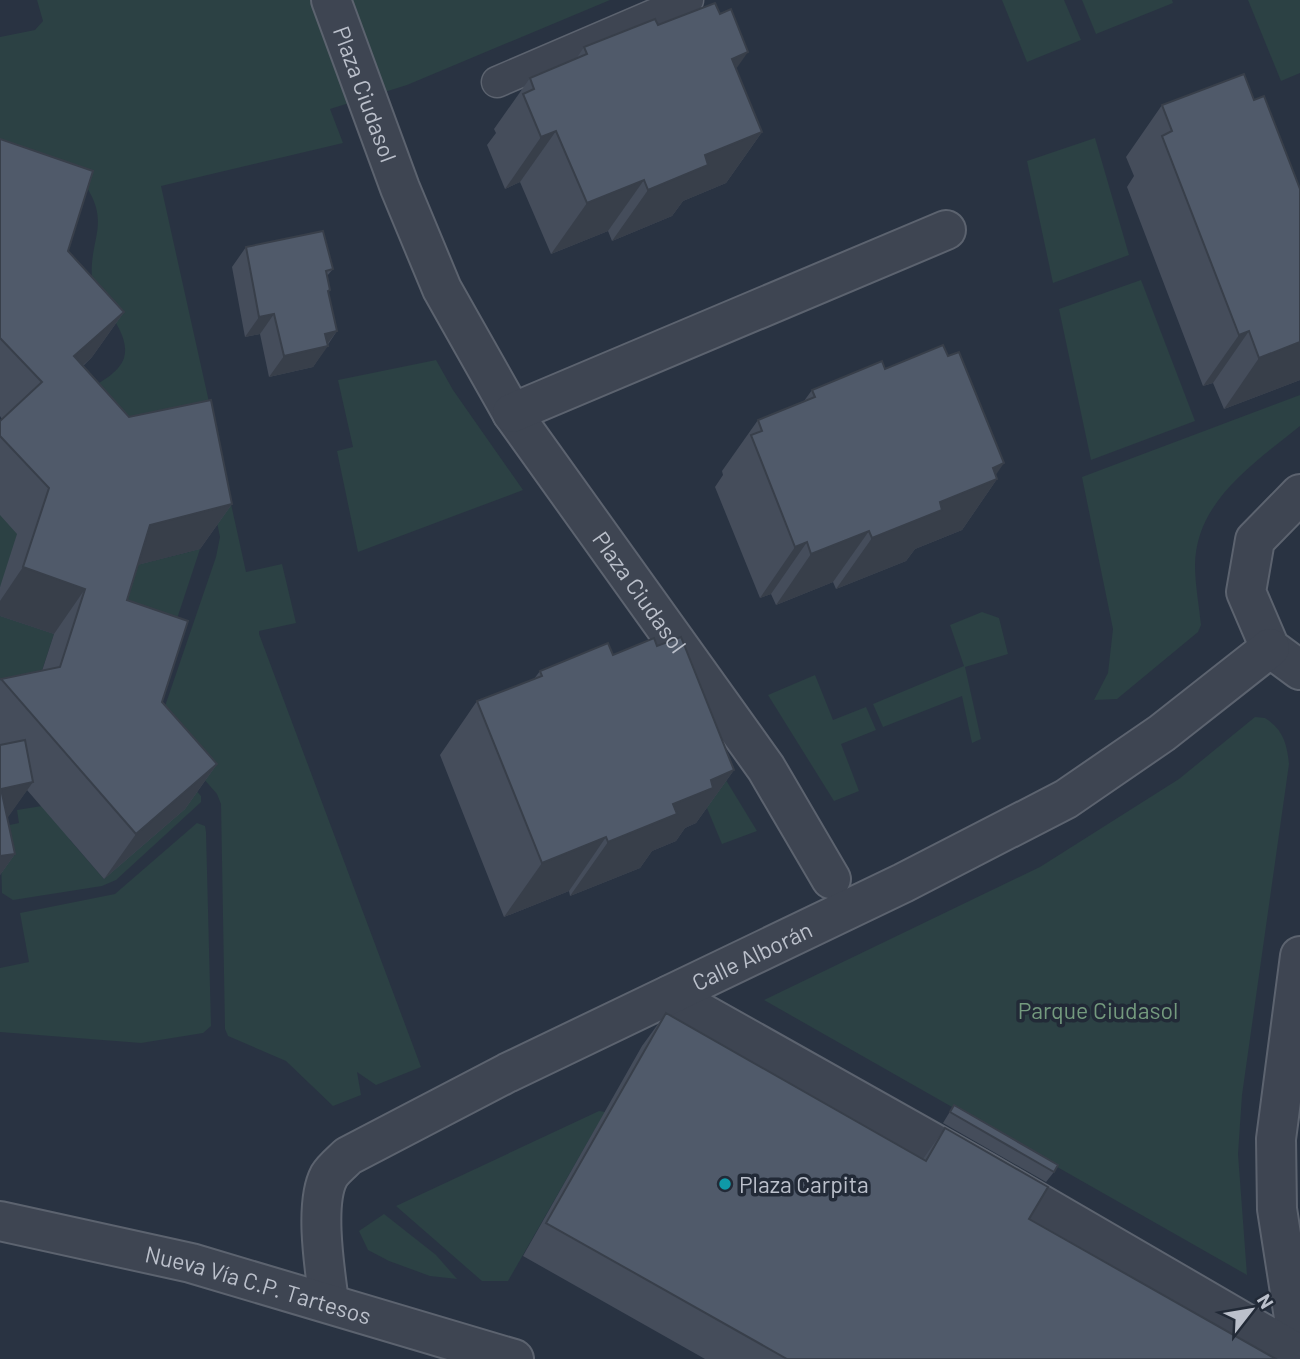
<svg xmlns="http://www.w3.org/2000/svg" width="1300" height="1359" font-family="Barlow,sans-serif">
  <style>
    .green { fill: #2c4144 }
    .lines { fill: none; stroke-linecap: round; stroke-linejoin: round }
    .service-casing { stroke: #5c636f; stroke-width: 33 }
    .pedestrian-casing { stroke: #5c636f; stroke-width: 42 }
    .minor-casing { stroke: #5c636f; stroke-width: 42 }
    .tertiary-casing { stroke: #5c636f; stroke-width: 42 }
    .service { stroke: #3e4552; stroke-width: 30 }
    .pedestrian { stroke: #3e4552; stroke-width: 38 }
    .minor { stroke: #3e4552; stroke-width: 38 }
    .tertiary { stroke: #3e4552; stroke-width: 38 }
    .wall { fill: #454d5b }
    .shaded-wall { fill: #383f4a }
    .building { fill: #505a6a; stroke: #383f4a; stroke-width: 2 }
    .culture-dot { fill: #0f9aa8; stroke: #222a37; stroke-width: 2.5 }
    .labels { text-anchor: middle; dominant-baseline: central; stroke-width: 7; stroke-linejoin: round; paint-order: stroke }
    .street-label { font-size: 23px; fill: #bbc0cb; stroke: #222a37 }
    .park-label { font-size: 23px; fill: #749a7e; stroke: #222a37 }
    .poi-label { font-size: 23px; fill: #bbc0cb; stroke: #222a37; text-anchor: start }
  </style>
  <rect width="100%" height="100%" fill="#293342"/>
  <!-- green -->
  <g class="green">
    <path d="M37 0H610L407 85 330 109 343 143 161 186 215 429 106 423 88 390C100 382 119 373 124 358 132 330 95 303 92 278 89 241 110 224 87 188L0 165V37L35 30 43 21Z"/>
    <polygon points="1002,0 1064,0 1081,40 1027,62"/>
    <polygon points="1082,0 1172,0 1173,3 1096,34"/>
    <polygon points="1248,0 1300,0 1300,73 1281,81"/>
    <polygon points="1095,138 1129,255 1053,283 1027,161"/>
    <polygon points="1141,280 1195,421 1091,460 1059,309"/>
    <polygon points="436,360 453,390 523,490 358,552 337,451 353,447 338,380"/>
    <path d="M1300 395V426C1256 462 1196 500 1195 565 1195 584 1199 605 1201 625L1198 632 1117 699 1094 700 1108 673 1113 629 1082 477Z"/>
    <polygon points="218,445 246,572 282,564 296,623 259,631 259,634 421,1067 376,1085 357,1072 361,1095 333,1106 286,1061 228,1036 225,1029 221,804 217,794 168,738 163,712 216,557 220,537 203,455"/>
    <polygon points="0,510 31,530 0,587"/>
    <polygon points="200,549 170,640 101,625 110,556 149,562"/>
    <polygon points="982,612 999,618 1008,654 965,667 981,739 972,743 962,696 883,727 873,704 964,666 950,625"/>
    <polygon points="0,616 54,634 38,683 0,723"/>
    <polygon points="815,675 833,720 866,707 876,730 841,744 859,791 834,801 768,695"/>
    <path d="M1255 717 1265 718C1283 729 1287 744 1289 764L1242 1095 1238 1154 1247 1275 764 1000 1040 867 1179 779Z"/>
    <polygon points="152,742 201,796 201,802 116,880 102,886 13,900 2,893 0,827 19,823 17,810 54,804 70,840 104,879"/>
    <polygon points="704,744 757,831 722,844 684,753"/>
    <polygon points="197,823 205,826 206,832 211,1026 203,1033 141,1043 0,1032 0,968 29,962 20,913 115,894"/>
    <polygon points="599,1111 605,1112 508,1281 482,1281 396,1206"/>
    <polygon points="384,1214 436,1255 457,1279 430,1276 389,1261 368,1250 359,1231"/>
  </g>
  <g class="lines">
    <defs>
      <polyline id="service" points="497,82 688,0"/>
      <g id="pedestrian">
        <path id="s1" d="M331 0 400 188 442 289 512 413 766 768 831 879"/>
        <polyline points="512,413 946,230"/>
      </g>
      <g id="minor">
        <polyline points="1300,494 1255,540 1246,592 1270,648 1300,670"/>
        <polyline points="1300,956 1276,1139 1277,1209 1300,1356"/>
        <polyline points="670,995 985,1172 1300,1355"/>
        <path id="s2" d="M329 1302C325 1271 314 1204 329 1176 333 1169 342 1162 348 1156L507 1073 903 883 1066 799 1162 733 1270 648"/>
      </g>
      <g id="tertiary">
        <path id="s3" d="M0 1221 191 1263 514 1359"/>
      </g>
    </defs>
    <!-- service casing -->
    <use href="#service" class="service-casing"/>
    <!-- pedestrian casing -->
    <use href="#pedestrian" class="pedestrian-casing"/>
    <!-- minor casing -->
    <use href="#minor" class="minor-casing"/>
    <!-- tertiary casing -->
    <use href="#tertiary" class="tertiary-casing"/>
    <!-- service -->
    <use href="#service" class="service"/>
    <!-- pedestrian -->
    <use href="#pedestrian" class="pedestrian"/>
    <!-- minor -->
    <use href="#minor" class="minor"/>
    <!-- tertiary -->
    <use href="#tertiary" class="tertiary"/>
  </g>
  <!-- wall -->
  <g class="wall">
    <polygon points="658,25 736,69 762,132 726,183 683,201 672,216 612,241 608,231 551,254 520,182 505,189 487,145 496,133 494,129 530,78 576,59 584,47"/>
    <polygon points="1162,105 1300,380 1224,409 1213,383 1203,386 1127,187 1134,176 1126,157"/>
    <polygon points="0,139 68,251 124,312 92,357 83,366 129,417 232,504 200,549 137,565 127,600 162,702 217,764 185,809 104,879 27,790 7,818 15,854 0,875 0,681 1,679 42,671 54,634 0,616 0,587 17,534 0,515 0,421 2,419 0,416"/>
    <polygon points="246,247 333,269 327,276 330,290 328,293 337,331 313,367 269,377 260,334 245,337 232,267"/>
    <polygon points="948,356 997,479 962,530 915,549 906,561 836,589 833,582 776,605 771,594 760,598 715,487 723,475 722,471 758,420 804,401 812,390 885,369"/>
    <polygon points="657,646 734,770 696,823 685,828 676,841 652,851 640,868 570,896 569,891 504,917 440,755 477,701 534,679 540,671"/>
    <polygon points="666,1013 923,1159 945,1128 1029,1219 1276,1359 705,1359 523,1256 642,1046"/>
    <polygon points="954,1105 1054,1172 1046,1182 943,1123"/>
  </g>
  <!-- shaded-wall -->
  <g class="shaded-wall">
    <polygon points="748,52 712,103 732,59"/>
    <polygon points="556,131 520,182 505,189 541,137"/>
    <polygon points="762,132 726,183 683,201 672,216 612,241 648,190 705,155"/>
    <polygon points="644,180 608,231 551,254 587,203"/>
    <polygon points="124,312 92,357 43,401 74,356"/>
    <polygon points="274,314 260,334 245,337 259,317"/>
    <polygon points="337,331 325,347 328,346 313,367 269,377 284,356 325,334"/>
    <polygon points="1249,331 1213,383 1203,386 1239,335"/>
    <polygon points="1300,342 1300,380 1224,409 1259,358"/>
    <polygon points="1004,463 991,482 997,479 962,530 915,549 906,561 836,589 872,538 940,502 993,468"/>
    <polygon points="232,504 200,549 118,570 150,525"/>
    <polygon points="869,531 833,582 776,605 811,554"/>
    <polygon points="807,542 771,594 760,598 795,547"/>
    <polygon points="23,567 85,589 54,634 0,616 0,601"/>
    <polygon points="217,764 185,809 104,879 136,834"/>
    <polygon points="734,770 696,823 685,828 676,841 652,851 640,868 570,896 608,842 673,804 711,780"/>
    <polygon points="33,782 1,827 1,789"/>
    <polygon points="606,837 569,891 504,917 542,863"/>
    <polygon points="15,854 0,875 0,856"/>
  </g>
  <!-- building -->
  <g class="building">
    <polygon points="715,3 720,14 731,9 748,52 732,59 762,132 705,155 708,165 648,190 644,180 587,203 556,131 541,137 523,94 534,89 530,78 587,54 584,47 655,19 658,25"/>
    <polygon points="1244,74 1254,100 1264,96 1300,189 1300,342 1259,358 1249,331 1239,335 1162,136 1172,131 1162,105"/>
    <polygon points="0,139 93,171 68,251 124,312 74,356 129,417 211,400 232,504 150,525 127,600 188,621 162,702 217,764 136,834 1,679 60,667 85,589 23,567 49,488 0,436 0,421 42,382 0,338"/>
    <polygon points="323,231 333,269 326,271 330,290 328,291 337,331 325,334 328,346 284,356 274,314 259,317 246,247"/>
    <polygon points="943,345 948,356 959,352 1004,463 993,468 997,479 940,502 942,510 872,538 869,531 811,554 807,542 795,547 751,435 762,431 758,420 815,397 812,390 882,361 885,369"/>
    <polygon points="681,637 734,770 711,780 713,788 673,804 677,814 608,842 606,837 542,863 477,701 542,676 540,671 608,643 613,655 654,638 657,646"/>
    <polygon points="25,740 33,782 1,789 15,854 0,856 0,745"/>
    <polygon points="666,1013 926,1161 945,1128 1048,1187 1029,1219 1276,1359 787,1359 546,1223"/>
    <polygon points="954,1105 1058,1165 1054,1172 950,1112"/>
  </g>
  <!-- markers -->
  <circle class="culture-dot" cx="725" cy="1184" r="7"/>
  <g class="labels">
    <!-- street labels -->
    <g class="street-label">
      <text stroke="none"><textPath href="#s1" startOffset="100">Plaza Ciudasol</textPath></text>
      <text stroke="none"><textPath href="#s1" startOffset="672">Plaza Ciudasol</textPath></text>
      <text stroke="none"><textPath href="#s2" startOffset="606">Calle Alborán</textPath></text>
      <text stroke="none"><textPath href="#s3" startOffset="266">Nueva Vía C.P. Tartesos</textPath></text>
    </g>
    <!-- park labels -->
    <g class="park-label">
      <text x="1098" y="1010">Parque Ciudasol</text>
    </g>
    <!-- poi labels -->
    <g class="poi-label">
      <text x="739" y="1184">Plaza Carpita</text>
    </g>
  </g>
  <!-- north arrow -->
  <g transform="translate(1251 1310) rotate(59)" stroke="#222a37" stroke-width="5" paint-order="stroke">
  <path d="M0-5L12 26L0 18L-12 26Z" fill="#bbc0cb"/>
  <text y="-10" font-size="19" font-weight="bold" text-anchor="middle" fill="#bbc0cb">N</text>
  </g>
</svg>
